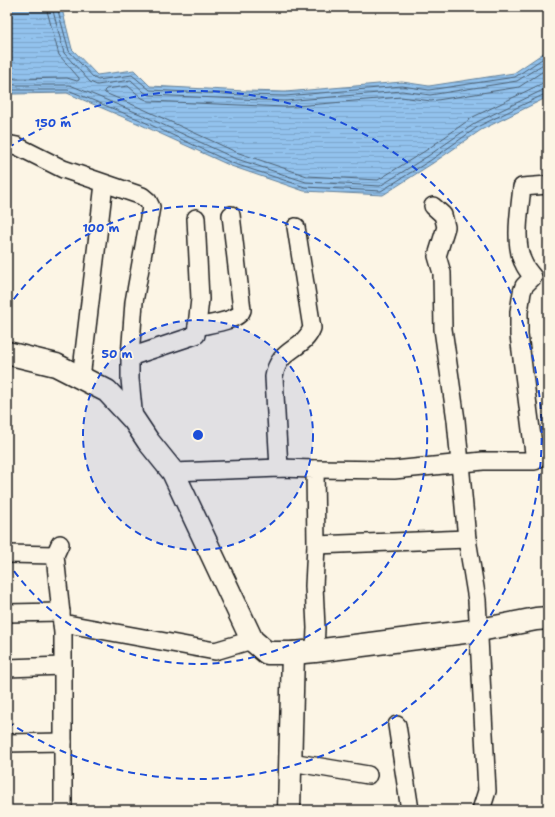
<svg xmlns="http://www.w3.org/2000/svg" width="555" height="817" font-family="'Shantell Sans',sans-serif">
  <style>
    .water { fill: url(#water-rules); stroke: #638099 }
    .lines { fill: none; stroke-linecap: round; stroke-linejoin: round }
    .shore { stroke: #4b5e70; stroke-width: 1 }
    .street-casing { stroke: #1c1c1c; stroke-width: 20 }
    .secondary-casing { stroke: #1c1c1c; stroke-width: 25 }
    .street { stroke: #fcf5e5; stroke-width: 17 }
    .secondary { stroke: #fcf5e5; stroke-width: 22 }
    .ring { fill: none; stroke: #1d4ed8; stroke-width: 2; stroke-dasharray: 7 5 }
    .centre { fill: #1d4ed8; stroke: #fcf5e5; stroke-width: 2 }
    .ring-label { font-size: 12px; text-anchor: middle; font-weight: bold; fill: #1d4ed8; stroke: #fcf5e5; stroke-width: 3.5; stroke-linejoin: round; paint-order: stroke }
  </style>
  <defs>
    <pattern id="water-rules" width="6" height="5" patternUnits="userSpaceOnUse"><rect width="6" height="5" fill="#92c2ed"/><path d="M0 2.5h6" fill="none" stroke="#7da6cb"/></pattern>
  </defs>
  <rect width="100%" height="100%" fill="#fcf5e5"/>
  <filter id="ink" filterUnits="userSpaceOnUse"><feTurbulence type="fractalNoise" baseFrequency=".025" numOctaves="2"/><feDisplacementMap in="SourceGraphic" scale="8" xChannelSelector="R" yChannelSelector="G"/><feConvolveMatrix kernelMatrix="1 2 1 2 8 2 1 2 1" color-interpolation-filters="sRGB"/></filter>
  <g filter="url(#ink)">
    <!-- water -->
    <polygon class="water" points="7,7 56,7 62,9 72,49 97,75 134,70 150,86 245,91 285,92 402,82 429,86 514,73 548,50 548,97 481,130 433,163 383,195 304,191 231,166 137,123 67,93 13,94 7,92"/>
    <g class="lines">
      <!-- shore -->
      <g class="shore">
        <polyline points="52,7 64,53 90,82 97,85 131,80 144,92 150,95 285,101 402,91 430,95 517,81 548,61"/>
        <polyline points="57,7 69,51 94,78 98,80 132,75 150,90 244,95 285,96 402,86 429,90 515,77 548,55"/>
        <polyline points="548,68 519,87 431,101 401,97 285,107 149,101 142,98 128,86 106,89 104,91 105,93 143,109 236,152 307,176 378,180 425,151 473,117 541,84 548,83"/>
        <polyline points="7,77 16,79 67,78 77,81 79,80 79,78 59,55 46,7"/>
        <polyline points="7,83 15,85 70,85 140,114 234,158 306,182 380,186 428,156 477,122 543,90 548,89"/>
        <polyline points="7,88 14,90 68,90 138,119 232,163 305,187 381,191 431,160 479,126 545,94 548,94"/>
      </g>
      <defs>
        <g id="street">
          <polyline points="7,144 17,146 63,169 142,196 148,201 151,207 134,302 130,357 130,379 134,420"/>
          <polyline points="433,206 443,215 446,227 437,256 442,273 443,329 456,420 467,539 477,600 487,791 481,810"/>
          <path d="M197 327C208 324 239 321 242 310L231 215"/>
          <polyline points="130,357 196,335 200,299 196,218"/>
          <polyline points="81,378 104,184"/>
          <path d="M279 468 274 377C278 348 303 351 312 328L296 227"/>
          <path d="M315 469 394 470 483 461H535L519 335V312L522 292 524 286 533 277C530 273 526 269 524 264 513 245 520 208 522 187L548 185"/>
          <polyline points="173,472 279,468 315,469 316,545 314,586 316,628 315,651"/>
          <polyline points="60,544 55,555 63,633 63,810"/>
          <polyline points="316,545 467,539"/>
          <polyline points="7,554 55,555"/>
          <polyline points="7,613 61,612"/>
          <polyline points="62,623 215,651 252,640"/>
          <polyline points="7,668 63,666"/>
          <polyline points="397,725 410,810"/>
          <polyline points="7,743 63,742"/>
          <polyline points="291,762 368,775"/>
        </g>
        <g id="secondary">
          <polyline points="7,353 56,365 107,391 134,420 148,441 173,472 252,640 267,653 293,653 315,651 480,630 536,619 548,618"/>
          <polyline points="289,810 293,653"/>
        </g>
      </defs>
      <!-- street casing -->
      <use href="#street" class="street-casing"/>
      <!-- secondary casing -->
      <use href="#secondary" class="secondary-casing"/>
      <!-- street -->
      <use href="#street" class="street"/>
      <!-- secondary -->
      <use href="#secondary" class="secondary"/>
    </g>
  </g>
  <!-- distance rings -->
  <circle cx="198" cy="435" r="115" fill="#1d4ed8" fill-opacity=".12"/>
  <g class="ring">
    <circle cx="198" cy="435" r="115"/>
    <path d="M7 309A229 229 0 1 1 7 561"/>
    <path d="M8 148A344 344 0 1 1 8 722"/>
  </g>
  <circle cx="198" cy="435" r="6" class="centre"/>
  <g class="ring-label">
    <text x="53" y="127">150 m</text>
    <text x="101" y="232">100 m</text>
    <text x="117" y="358">50 m</text>
  </g>
  <!-- margin -->
  <rect width="555" height="817" fill="none" stroke="#fcf5e5" stroke-width="24"/>
  <rect x="12" y="12" width="531" height="793" fill="none" stroke="#1c1c1c" stroke-width="1.5" filter="url(#ink)"/>
</svg>
